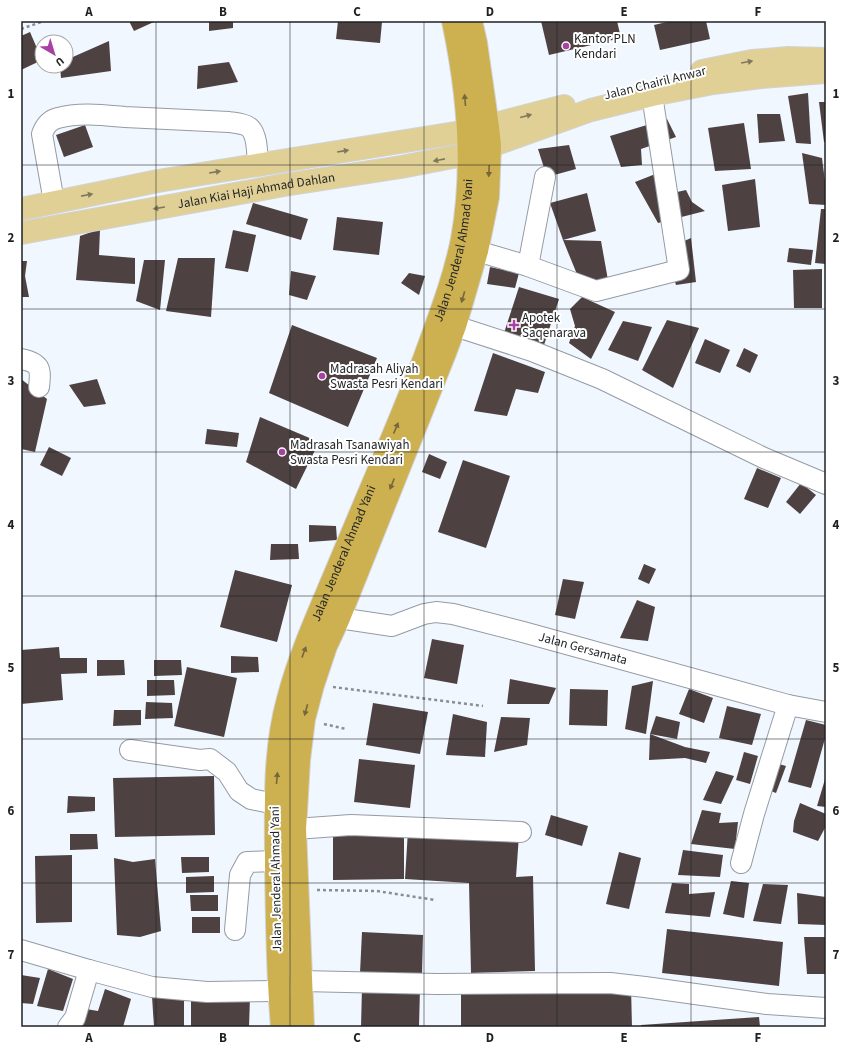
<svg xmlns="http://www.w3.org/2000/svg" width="847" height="1048" font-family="'Source Sans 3',sans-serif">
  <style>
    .building { fill: #4d4241 }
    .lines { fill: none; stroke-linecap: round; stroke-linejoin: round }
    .minor-casing { stroke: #959ba4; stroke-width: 22 }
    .major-casing { stroke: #d2d3d3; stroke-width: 24 }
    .highway-casing { stroke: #d2d3d3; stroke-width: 24 }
    .path { stroke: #8a8e94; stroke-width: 2.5; stroke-dasharray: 3 3; stroke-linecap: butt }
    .minor { stroke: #fff; stroke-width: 20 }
    .major { stroke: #e1d095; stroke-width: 22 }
    .highway { stroke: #cdb04f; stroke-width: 22 }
    .oneway { fill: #80785c }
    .oneway2 { fill: #76683a }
    .grid { fill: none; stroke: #1e2124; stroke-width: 1; stroke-opacity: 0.55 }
    .poi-dot { fill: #a941a4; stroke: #fff; stroke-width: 1.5 }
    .labels { text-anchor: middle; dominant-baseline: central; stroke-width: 4; stroke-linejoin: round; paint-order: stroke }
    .poi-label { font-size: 13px; fill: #1e2124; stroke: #fff; text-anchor: start }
    .street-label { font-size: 13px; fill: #1e2124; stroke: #fff }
    .neatline { fill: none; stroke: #1e2124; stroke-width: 1.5 }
    .grid-label { font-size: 13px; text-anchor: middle; font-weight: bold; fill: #1e2124 }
  </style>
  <rect width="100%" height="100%" fill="#f1f7ff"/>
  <!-- building -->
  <g class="building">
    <polygon points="129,21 156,21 134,31"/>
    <polygon points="209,21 233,21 233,28 209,31"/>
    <polygon points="338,21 382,22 380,43 336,39"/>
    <polygon points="541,21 617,21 621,38 549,55"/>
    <polygon points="671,21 706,21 710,39 660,50 654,25"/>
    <polygon points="30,32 42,60 21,70 21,36"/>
    <polygon points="109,41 111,71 61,78 60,66 66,66 66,60"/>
    <polygon points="229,62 238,82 197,89 198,66"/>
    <polygon points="808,93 811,144 796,143 788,96"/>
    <polygon points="819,102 826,102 826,142 824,142"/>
    <polygon points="757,114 780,114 785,141 759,143"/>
    <polygon points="667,119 676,137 641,149 642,165 621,167 610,136"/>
    <polygon points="744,123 751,169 715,171 708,128"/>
    <polygon points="85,125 93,147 64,157 56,135"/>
    <polygon points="569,145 576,169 547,177 538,149"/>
    <polygon points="802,153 822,158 826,189 826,205 809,204"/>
    <polygon points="658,173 664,195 686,190 692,202 705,211 658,223 635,182"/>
    <polygon points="755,179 760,227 728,231 722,185"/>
    <polygon points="587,193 596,231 563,240 550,203"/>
    <polygon points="253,203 308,219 301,240 246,224"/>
    <polygon points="821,209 826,209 826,264 815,263"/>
    <polygon points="337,217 383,222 379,255 333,250"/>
    <polygon points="100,229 99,255 135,258 135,284 76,280 80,236"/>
    <polygon points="233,230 256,235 248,272 225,268"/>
    <polygon points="691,238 696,282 676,285 666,249"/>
    <polygon points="563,240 601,241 608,280 581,284"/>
    <polygon points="789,248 813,250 811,265 787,262"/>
    <polygon points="178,258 215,258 211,317 166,311"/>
    <polygon points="144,260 165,260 160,310 136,301"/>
    <polygon points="21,261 27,261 25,276 29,297 21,297"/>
    <polygon points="490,267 519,273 515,288 487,284"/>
    <polygon points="822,269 822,308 794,308 793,270"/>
    <polygon points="291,271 316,276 307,300 289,295"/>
    <polygon points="409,273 425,276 419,295 401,283"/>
    <polygon points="519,287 559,299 544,345 504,333"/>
    <polygon points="582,297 615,312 591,359 569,343 575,326 570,309"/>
    <polygon points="667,320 699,328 673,388 642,370"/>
    <polygon points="623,321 652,327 638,361 608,350"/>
    <polygon points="292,325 377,358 348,427 269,393"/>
    <polygon points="705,339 730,350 720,373 695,363"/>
    <polygon points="744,348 758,355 750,373 736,366"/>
    <polygon points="493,353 545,372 538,393 516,389 507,416 474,411"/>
    <polygon points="21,379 47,399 35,452 21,449"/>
    <polygon points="97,379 106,404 84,407 69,385"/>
    <polygon points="260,417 319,442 296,489 246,462"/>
    <polygon points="207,429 239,433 237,447 205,444"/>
    <polygon points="49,447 71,458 62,476 40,465"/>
    <polygon points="429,454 447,462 440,479 422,472"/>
    <polygon points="463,460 510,476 486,548 438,532"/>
    <polygon points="757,468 781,478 768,508 744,499"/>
    <polygon points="801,483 816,495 800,514 786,502"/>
    <polygon points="309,525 336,526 337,540 309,542"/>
    <polygon points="271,544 298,544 299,559 270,560"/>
    <polygon points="644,564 656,569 649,584 638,579"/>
    <polygon points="235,570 292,585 277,642 220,627"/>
    <polygon points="563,579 584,582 575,619 555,615"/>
    <polygon points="637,600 655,607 648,641 620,638"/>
    <polygon points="432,639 464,645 457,684 424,678"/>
    <polygon points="59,647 60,658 87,658 87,673 61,674 63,700 21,704 21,650"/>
    <polygon points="231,656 258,657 259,672 231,673"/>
    <polygon points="97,660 124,660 125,675 97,676"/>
    <polygon points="154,660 181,660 182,675 154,676"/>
    <polygon points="187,667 237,678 224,737 174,726"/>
    <polygon points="510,679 556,688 549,704 507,704"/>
    <polygon points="147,680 174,680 175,695 147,696"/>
    <polygon points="653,681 646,734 625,729 632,686"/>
    <polygon points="570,689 608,690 607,726 569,725"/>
    <polygon points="689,689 713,698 704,723 679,714"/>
    <polygon points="146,702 172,703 173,718 145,719"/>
    <polygon points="373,703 428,712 420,754 366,745"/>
    <polygon points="727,706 761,714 752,745 719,738"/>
    <polygon points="114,710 141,710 141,725 113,726"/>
    <polygon points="453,714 487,722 485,757 446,755"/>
    <polygon points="656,716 680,722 677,739 650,734"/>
    <polygon points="501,717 530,718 527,745 494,752"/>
    <polygon points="806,720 826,725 826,735 811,788 788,782"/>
    <polygon points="650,734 685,747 710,752 706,763 685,758 649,760"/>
    <polygon points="744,752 758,756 750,784 736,780"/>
    <polygon points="359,759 415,765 410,808 354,802"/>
    <polygon points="772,762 786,766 776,793 763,788"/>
    <polygon points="716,771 734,776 721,804 703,800"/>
    <polygon points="214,776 215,835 115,837 113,778"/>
    <polygon points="826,776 826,807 817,806"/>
    <polygon points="68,796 95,797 95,811 67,813"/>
    <polygon points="800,803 826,814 826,826 818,841 793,832 794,821"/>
    <polygon points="702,810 721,813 719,823 738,822 735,849 691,844"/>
    <polygon points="551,815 588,826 582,846 545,835"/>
    <polygon points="404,830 404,879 333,880 333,831"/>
    <polygon points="408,830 519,835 516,877 533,876 535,971 471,973 469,883 405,879"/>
    <polygon points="70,834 97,834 98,849 70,850"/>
    <polygon points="683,850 723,855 720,877 678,875"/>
    <polygon points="619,852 641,858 629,909 606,904"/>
    <polygon points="72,855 72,922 36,923 35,856"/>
    <polygon points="181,857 209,857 209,872 182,873"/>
    <polygon points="114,858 133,862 155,859 161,931 140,937 117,935"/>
    <polygon points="214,876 214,892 186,893 186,877"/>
    <polygon points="731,881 749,883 744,918 723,914"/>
    <polygon points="672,883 689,884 689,894 715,892 710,917 665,913"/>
    <polygon points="763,884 788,885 781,924 753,921"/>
    <polygon points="797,893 826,897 826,925 798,924"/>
    <polygon points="190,895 218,895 218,911 191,911"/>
    <rect x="192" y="917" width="28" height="16"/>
    <polygon points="667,929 783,942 779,986 662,973"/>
    <polygon points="362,932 423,935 422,975 360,973"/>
    <polygon points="804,937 826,937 826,974 807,974"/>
    <polygon points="48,969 73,979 63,1011 37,1006"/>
    <polygon points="21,975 40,978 33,1004 21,1003"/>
    <polygon points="362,987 420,988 419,1027 361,1027"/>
    <polygon points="631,987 632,1027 461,1027 461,992"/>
    <polygon points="105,989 131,999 123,1027 83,1027 86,1009 98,1011"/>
    <polygon points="152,996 184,997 184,1027 154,1027"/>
    <polygon points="191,997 250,997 249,1027 191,1027"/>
    <polygon points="759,1017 760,1027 641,1027 641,1025"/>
  </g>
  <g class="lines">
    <defs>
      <g id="minor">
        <polyline points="545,177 528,266 596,291 679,270 652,95"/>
        <path d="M54 202 42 134C45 126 49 120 58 118 79 112 103 115 125 117 160 119 194 120 229 122 235 123 246 124 250 128 258 136 257 155 258 165"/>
        <polyline points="477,251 528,266"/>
        <polyline points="455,326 532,351 602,379 764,458 826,484"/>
        <path d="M21 359C41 363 41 369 39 387"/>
        <path id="s1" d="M324 614 339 618 392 626 424 614 436 612 453 614 523 632 788 705 826 712"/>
        <polyline points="130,750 200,760 210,759 227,772 239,791 251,799 275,804 291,804"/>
        <polyline points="295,829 351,825 521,832"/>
        <polyline points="741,863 754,814 788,705"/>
        <polyline points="235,930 240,875 247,862 276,861"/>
        <polyline points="21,950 89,970 152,987 207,992 279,991"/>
        <polyline points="301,981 437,984 610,983 645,987 767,1004 826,1008"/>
        <polyline points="68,1027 75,1018 89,970"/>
      </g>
      <g id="major">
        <polyline points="702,71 752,61 788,58 826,59"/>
        <polyline points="21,209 158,181 468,131 564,106"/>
        <path id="s2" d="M21 233 284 185 401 167 468 154 591 110 652 95 713 83 761 77 826 72"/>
      </g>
      <g id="highway">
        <path id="s3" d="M282 1027C277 973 277 919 276 865 276 810 273 752 288 699 300 653 320 610 338 567 367 497 397 429 424 359 438 320 454 280 462 239 475 167 468 92 453 21"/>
        <polyline points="303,1027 295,829 299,760 304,719 313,685 326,646 339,618 445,353 455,326 477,251 488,197 490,146 488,127 476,43 471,21"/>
      </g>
    </defs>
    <!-- minor casing -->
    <use href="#minor" class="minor-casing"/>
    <!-- major casing -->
    <use href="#major" class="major-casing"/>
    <!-- highway casing -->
    <use href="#highway" class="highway-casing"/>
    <!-- path -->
    <g class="path">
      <polyline points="21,29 44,21"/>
      <polyline points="333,687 483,706"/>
      <polyline points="324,724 346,729"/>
      <polyline points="317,890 377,891 435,900"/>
    </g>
    <!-- minor -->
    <use href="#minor" class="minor"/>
    <!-- major -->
    <use href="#major" class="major"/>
    <!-- highway -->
    <use href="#highway" class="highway"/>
  </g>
  <!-- one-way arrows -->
  <defs><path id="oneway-solid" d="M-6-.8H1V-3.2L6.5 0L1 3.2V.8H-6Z"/></defs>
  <g class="oneway">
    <use href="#oneway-solid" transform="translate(747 62) rotate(-10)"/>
    <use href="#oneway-solid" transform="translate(526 116) rotate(-15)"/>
    <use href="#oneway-solid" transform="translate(343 151) rotate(-9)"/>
    <use href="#oneway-solid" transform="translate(439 160) rotate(169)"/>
    <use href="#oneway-solid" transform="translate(215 172) rotate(-9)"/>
    <use href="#oneway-solid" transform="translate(87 195) rotate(-11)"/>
    <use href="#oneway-solid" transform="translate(159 208) rotate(171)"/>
  </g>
  <g class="oneway2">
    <use href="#oneway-solid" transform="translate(465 100) rotate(-95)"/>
    <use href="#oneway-solid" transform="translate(489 171) rotate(92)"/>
    <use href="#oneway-solid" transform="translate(463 297) rotate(106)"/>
    <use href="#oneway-solid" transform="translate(396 428) rotate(-67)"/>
    <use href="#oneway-solid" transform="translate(392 484) rotate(112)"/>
    <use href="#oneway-solid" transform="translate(304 652) rotate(-70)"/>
    <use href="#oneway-solid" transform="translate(306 710) rotate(105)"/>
    <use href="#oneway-solid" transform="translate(277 778) rotate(-85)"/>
  </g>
  <!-- grid -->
  <path class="grid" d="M156 21V1027M290 21V1027M424 21V1027M557 21V1027M691 21V1027M21 165H826M21 309H826M21 452H826M21 596H826M21 739H826M21 883H826"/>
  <!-- markers -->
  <g class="poi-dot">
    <circle cx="566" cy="46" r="4"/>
    <path d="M512 319h4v4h4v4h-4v4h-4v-4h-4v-4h4z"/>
    <circle cx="322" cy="376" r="4"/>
    <circle cx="282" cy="452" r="4"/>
  </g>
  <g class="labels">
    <!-- poi labels -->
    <g class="poi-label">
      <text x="574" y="39">Kantor PLN<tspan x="574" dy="15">Kendari</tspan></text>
      <text x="522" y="318">Apotek<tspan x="522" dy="15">Saqenarava</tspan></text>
      <text x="330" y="369">Madrasah Aliyah<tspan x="330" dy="15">Swasta Pesri Kendari</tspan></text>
      <text x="290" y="445">Madrasah Tsanawiyah<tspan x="290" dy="15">Swasta Pesri Kendari</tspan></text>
    </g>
    <!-- street labels -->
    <g class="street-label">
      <text transform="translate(655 83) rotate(-14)">Jalan Chairil Anwar</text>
      <text stroke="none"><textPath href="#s2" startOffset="239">Jalan Kiai Haji Ahmad Dahlan</textPath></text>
      <text stroke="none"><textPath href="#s3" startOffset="809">Jalan Jenderal Ahmad Yani</textPath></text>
      <text stroke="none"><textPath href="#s3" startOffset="485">Jalan Jenderal Ahmad Yani</textPath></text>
      <text stroke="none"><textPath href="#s1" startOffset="267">Jalan Gersamata</textPath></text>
      <text transform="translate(276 879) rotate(-91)">Jalan Jenderal Ahmad Yani</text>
    </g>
  </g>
  <!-- border -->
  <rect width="847" height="1048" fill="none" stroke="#ffffff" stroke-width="44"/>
  <!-- north arrow -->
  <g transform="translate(54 54) rotate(142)"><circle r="19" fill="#ffffff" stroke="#a5a6a7"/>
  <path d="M0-3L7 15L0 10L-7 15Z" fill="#a941a4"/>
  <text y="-6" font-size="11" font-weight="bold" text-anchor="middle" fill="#1e2124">U</text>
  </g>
  <rect x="22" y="22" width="803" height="1004" class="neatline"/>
  <g class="grid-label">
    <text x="89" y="16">A</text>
    <text x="223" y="16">B</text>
    <text x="357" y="16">C</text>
    <text x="490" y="16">D</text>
    <text x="624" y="16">E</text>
    <text x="758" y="16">F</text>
    <text x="11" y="98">1</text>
    <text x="836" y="98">1</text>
    <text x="11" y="242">2</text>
    <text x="836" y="242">2</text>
    <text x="11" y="385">3</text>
    <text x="836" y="385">3</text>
    <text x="11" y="529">4</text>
    <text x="836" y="529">4</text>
    <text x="11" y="672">5</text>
    <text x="836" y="672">5</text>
    <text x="11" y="815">6</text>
    <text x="836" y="815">6</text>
    <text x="11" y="959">7</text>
    <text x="836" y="959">7</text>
    <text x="89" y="1042">A</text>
    <text x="223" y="1042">B</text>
    <text x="357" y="1042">C</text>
    <text x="490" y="1042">D</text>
    <text x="624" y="1042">E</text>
    <text x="758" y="1042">F</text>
  </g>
</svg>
